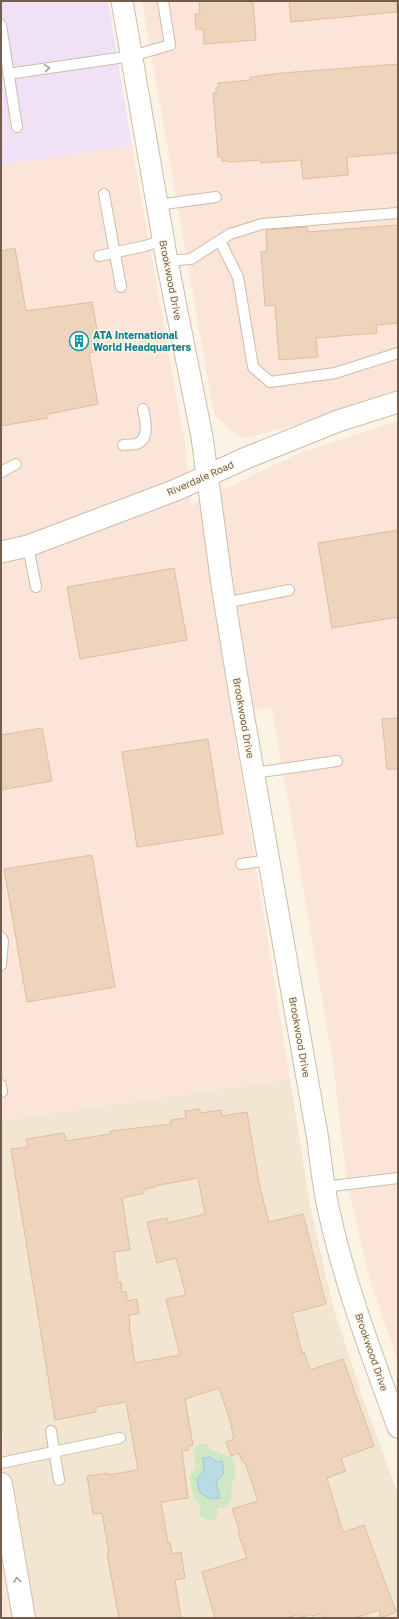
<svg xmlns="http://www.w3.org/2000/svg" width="399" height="1619" font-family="'Golos Text',sans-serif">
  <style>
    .residential { fill: #f2e6d3 }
    .commercial { fill: #fbe5d8 }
    .education { fill: #f1e1f7 }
    .green { fill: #cfe8c3 }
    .water { fill: #b9dbe4; stroke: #a0c9d5 }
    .building { fill: #efd4bd; stroke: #e1bc9e; fill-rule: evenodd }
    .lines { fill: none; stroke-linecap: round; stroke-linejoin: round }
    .lane-casing { stroke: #ccbcab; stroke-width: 12 }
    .street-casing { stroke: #ccbcab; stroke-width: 23 }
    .secondary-casing { stroke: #d1beab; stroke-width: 24 }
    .lane { stroke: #fff; stroke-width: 10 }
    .street { stroke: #fff; stroke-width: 21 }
    .secondary { stroke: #fff; stroke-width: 22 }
    .oneway { stroke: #aa9d93 }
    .labels { text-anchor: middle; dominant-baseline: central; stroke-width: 3; stroke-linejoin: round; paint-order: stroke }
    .street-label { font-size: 10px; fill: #725c4b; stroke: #fef8ea }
    .culture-label { font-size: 10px; font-weight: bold; fill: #0d838f; stroke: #fef8ea; text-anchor: start }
  </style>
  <rect width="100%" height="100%" fill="#fbf4e4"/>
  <!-- residential -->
  <polygon class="residential" points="290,1079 311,1211 333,1306 362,1396 398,1494 398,1618 36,1618 12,1496 1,1427 1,1120"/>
  <!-- commercial -->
  <g class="commercial">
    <polygon points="142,1 398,1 398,389 296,425 242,439 214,415"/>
    <polygon points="132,146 185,444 191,505 297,454 398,421 398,1361 370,1281 347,1184 333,1062 272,707 231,712 290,1079 1,1120 1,165"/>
    <polygon points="1,1427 12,1496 36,1618 1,1618"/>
  </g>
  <!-- education -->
  <polygon class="education" points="1,1 108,1 132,146 1,165"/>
  <!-- green -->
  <polygon class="green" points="207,1444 208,1448 233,1458 236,1475 231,1485 232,1498 226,1507 217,1508 218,1515 214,1520 205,1519 199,1515 201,1507 194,1499 189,1477 196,1467 193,1452 197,1445"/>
  <!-- water -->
  <polygon class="water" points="210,1457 217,1462 222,1461 224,1473 216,1482 220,1498 211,1499 199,1492 197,1479 204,1470 203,1458"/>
  <!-- building -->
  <g class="building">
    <polygon points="199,1 253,1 256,40 204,44 203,29 196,29 195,14 200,14"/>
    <polygon points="289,1 396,1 397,12 291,22"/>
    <polygon points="398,64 398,153 347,157 348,175 303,179 301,160 261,163 261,160 228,162 228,161 222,161 222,157 218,157 213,93 216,93 216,87 219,87 218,83 250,80 250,77 283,73"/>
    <polygon points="398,225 398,323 376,325 377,333 316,338 318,357 279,360 275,305 265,306 261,252 267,251 266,230 307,227 308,232"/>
    <polygon points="15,248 26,311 92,302 101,351 89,353 98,404 48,414 48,418 1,426 1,251"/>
    <polygon points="398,530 398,617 332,628 318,543"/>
    <polygon points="174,568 187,640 80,659 67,587"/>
    <polygon points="398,718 398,769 387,769 382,719"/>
    <polygon points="42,728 52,781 1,790 1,735"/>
    <polygon points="208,739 223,834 137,847 122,752"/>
    <polygon points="92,855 115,987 27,1002 4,869"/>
    <path d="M200 1109V1113L221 1110 222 1116 247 1112 260 1188 269 1222 303 1214 326 1304 292 1313 302 1353 304 1352 310 1370 343 1359 374 1446 341 1458 346 1471 327 1478 343 1532 364 1525 396 1612 381 1618 379 1610 354 1618H324L322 1614 312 1616 311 1614 301 1618 300 1614 287 1618H215L202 1572 247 1558 238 1533 240 1532 232 1509 258 1501 245 1462 243 1463 239 1453 231 1456 226 1442 233 1440 232 1438 234 1437 231 1426H232L219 1388 185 1399 193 1445 189 1446V1450L182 1451 188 1498 161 1502 168 1543H170L172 1554 181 1552 185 1578 175 1580 181 1618H119L107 1554H109L102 1513 93 1514 87 1476 108 1473V1475L138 1470 126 1402 96 1407V1412L55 1420 11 1149 28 1147 26 1139 64 1133 66 1141 110 1134V1131L171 1124V1120L186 1118 185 1111ZM198 1178 205 1214 168 1223 167 1218 147 1222 157 1263 176 1258 186 1295 166 1299 180 1355 135 1363 129 1325H130L129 1315 139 1314 137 1299 127 1301 126 1292H122L121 1282 118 1283 114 1252 130 1250 122 1198 144 1193V1189L155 1187 154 1186Z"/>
  </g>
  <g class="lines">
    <defs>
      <g id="lane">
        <polyline points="1,25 17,127"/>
        <polyline points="8,74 132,56 170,45 163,1"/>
        <polyline points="104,194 121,287"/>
        <polyline points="157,205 216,197"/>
        <polyline points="220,241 238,277 253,367 270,382 335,373 398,353"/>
        <polyline points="99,256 145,246 163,240"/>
        <polyline points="167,261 191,259 230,234 262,224 398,213"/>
        <path d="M123 445C127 444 132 445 136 444 151 439 145 419 143 409"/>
        <polyline points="1,472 16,464"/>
        <polyline points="28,546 36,587"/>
        <polyline points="225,603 289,590"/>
        <polyline points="254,773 337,761"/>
        <polyline points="241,864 269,860"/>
        <polyline points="1,937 3,941 1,965"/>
        <polyline points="1,1085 2,1092"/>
        <polyline points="324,1187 398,1178"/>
        <polyline points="51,1431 59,1480"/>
        <polyline points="1,1463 120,1438"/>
      </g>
      <g id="street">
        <path d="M122 1 167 261 202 437 222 585 241 702 318 1140C321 1166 324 1191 330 1216 346 1288 373 1358 398 1427"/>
        <polyline points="1,552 28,546 176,490 246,458 338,421 398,402"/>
      </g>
      <polyline id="secondary" points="1,1484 24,1618"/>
    </defs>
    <!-- lane casing -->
    <use href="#lane" class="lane-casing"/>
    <!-- street casing -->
    <use href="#street" class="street-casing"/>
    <!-- secondary casing -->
    <use href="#secondary" class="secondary-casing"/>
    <!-- lane -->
    <use href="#lane" class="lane"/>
    <!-- street -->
    <use href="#street" class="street"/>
    <!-- secondary -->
    <use href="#secondary" class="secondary"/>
  </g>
  <!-- one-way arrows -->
  <defs><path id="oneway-chevron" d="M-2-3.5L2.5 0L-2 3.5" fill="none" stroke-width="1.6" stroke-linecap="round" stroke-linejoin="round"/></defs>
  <g class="oneway">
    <use href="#oneway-chevron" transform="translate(47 68) rotate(-8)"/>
    <use href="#oneway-chevron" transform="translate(17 1580) rotate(-99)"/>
  </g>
  <!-- icons -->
  <defs>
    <symbol id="building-ring" viewBox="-11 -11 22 22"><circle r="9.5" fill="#fef8ea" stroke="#0f9aa8" stroke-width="1.5"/><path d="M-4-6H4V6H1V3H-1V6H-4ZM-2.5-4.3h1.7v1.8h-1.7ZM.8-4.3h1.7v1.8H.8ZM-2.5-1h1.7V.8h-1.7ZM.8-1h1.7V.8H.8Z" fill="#0f9aa8"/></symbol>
  </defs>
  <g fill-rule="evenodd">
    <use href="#building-ring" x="68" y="330" width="22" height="22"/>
  </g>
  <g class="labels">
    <!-- street labels -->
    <g class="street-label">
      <text transform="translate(171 280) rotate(79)">Brookwood Drive</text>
      <text transform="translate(200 478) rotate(-24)">Riverdale Road</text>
      <text transform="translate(244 718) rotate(80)">Brookwood Drive</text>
      <text transform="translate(300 1037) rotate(80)">Brookwood Drive</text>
      <text transform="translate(372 1352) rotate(71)">Brookwood Drive</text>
    </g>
    <!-- culture labels -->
    <g class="culture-label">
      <text x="93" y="335">ATA International<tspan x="93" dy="12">World Headquarters</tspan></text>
    </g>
  </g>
  <!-- border -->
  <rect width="399" height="1619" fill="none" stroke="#725c4b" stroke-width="4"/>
</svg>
